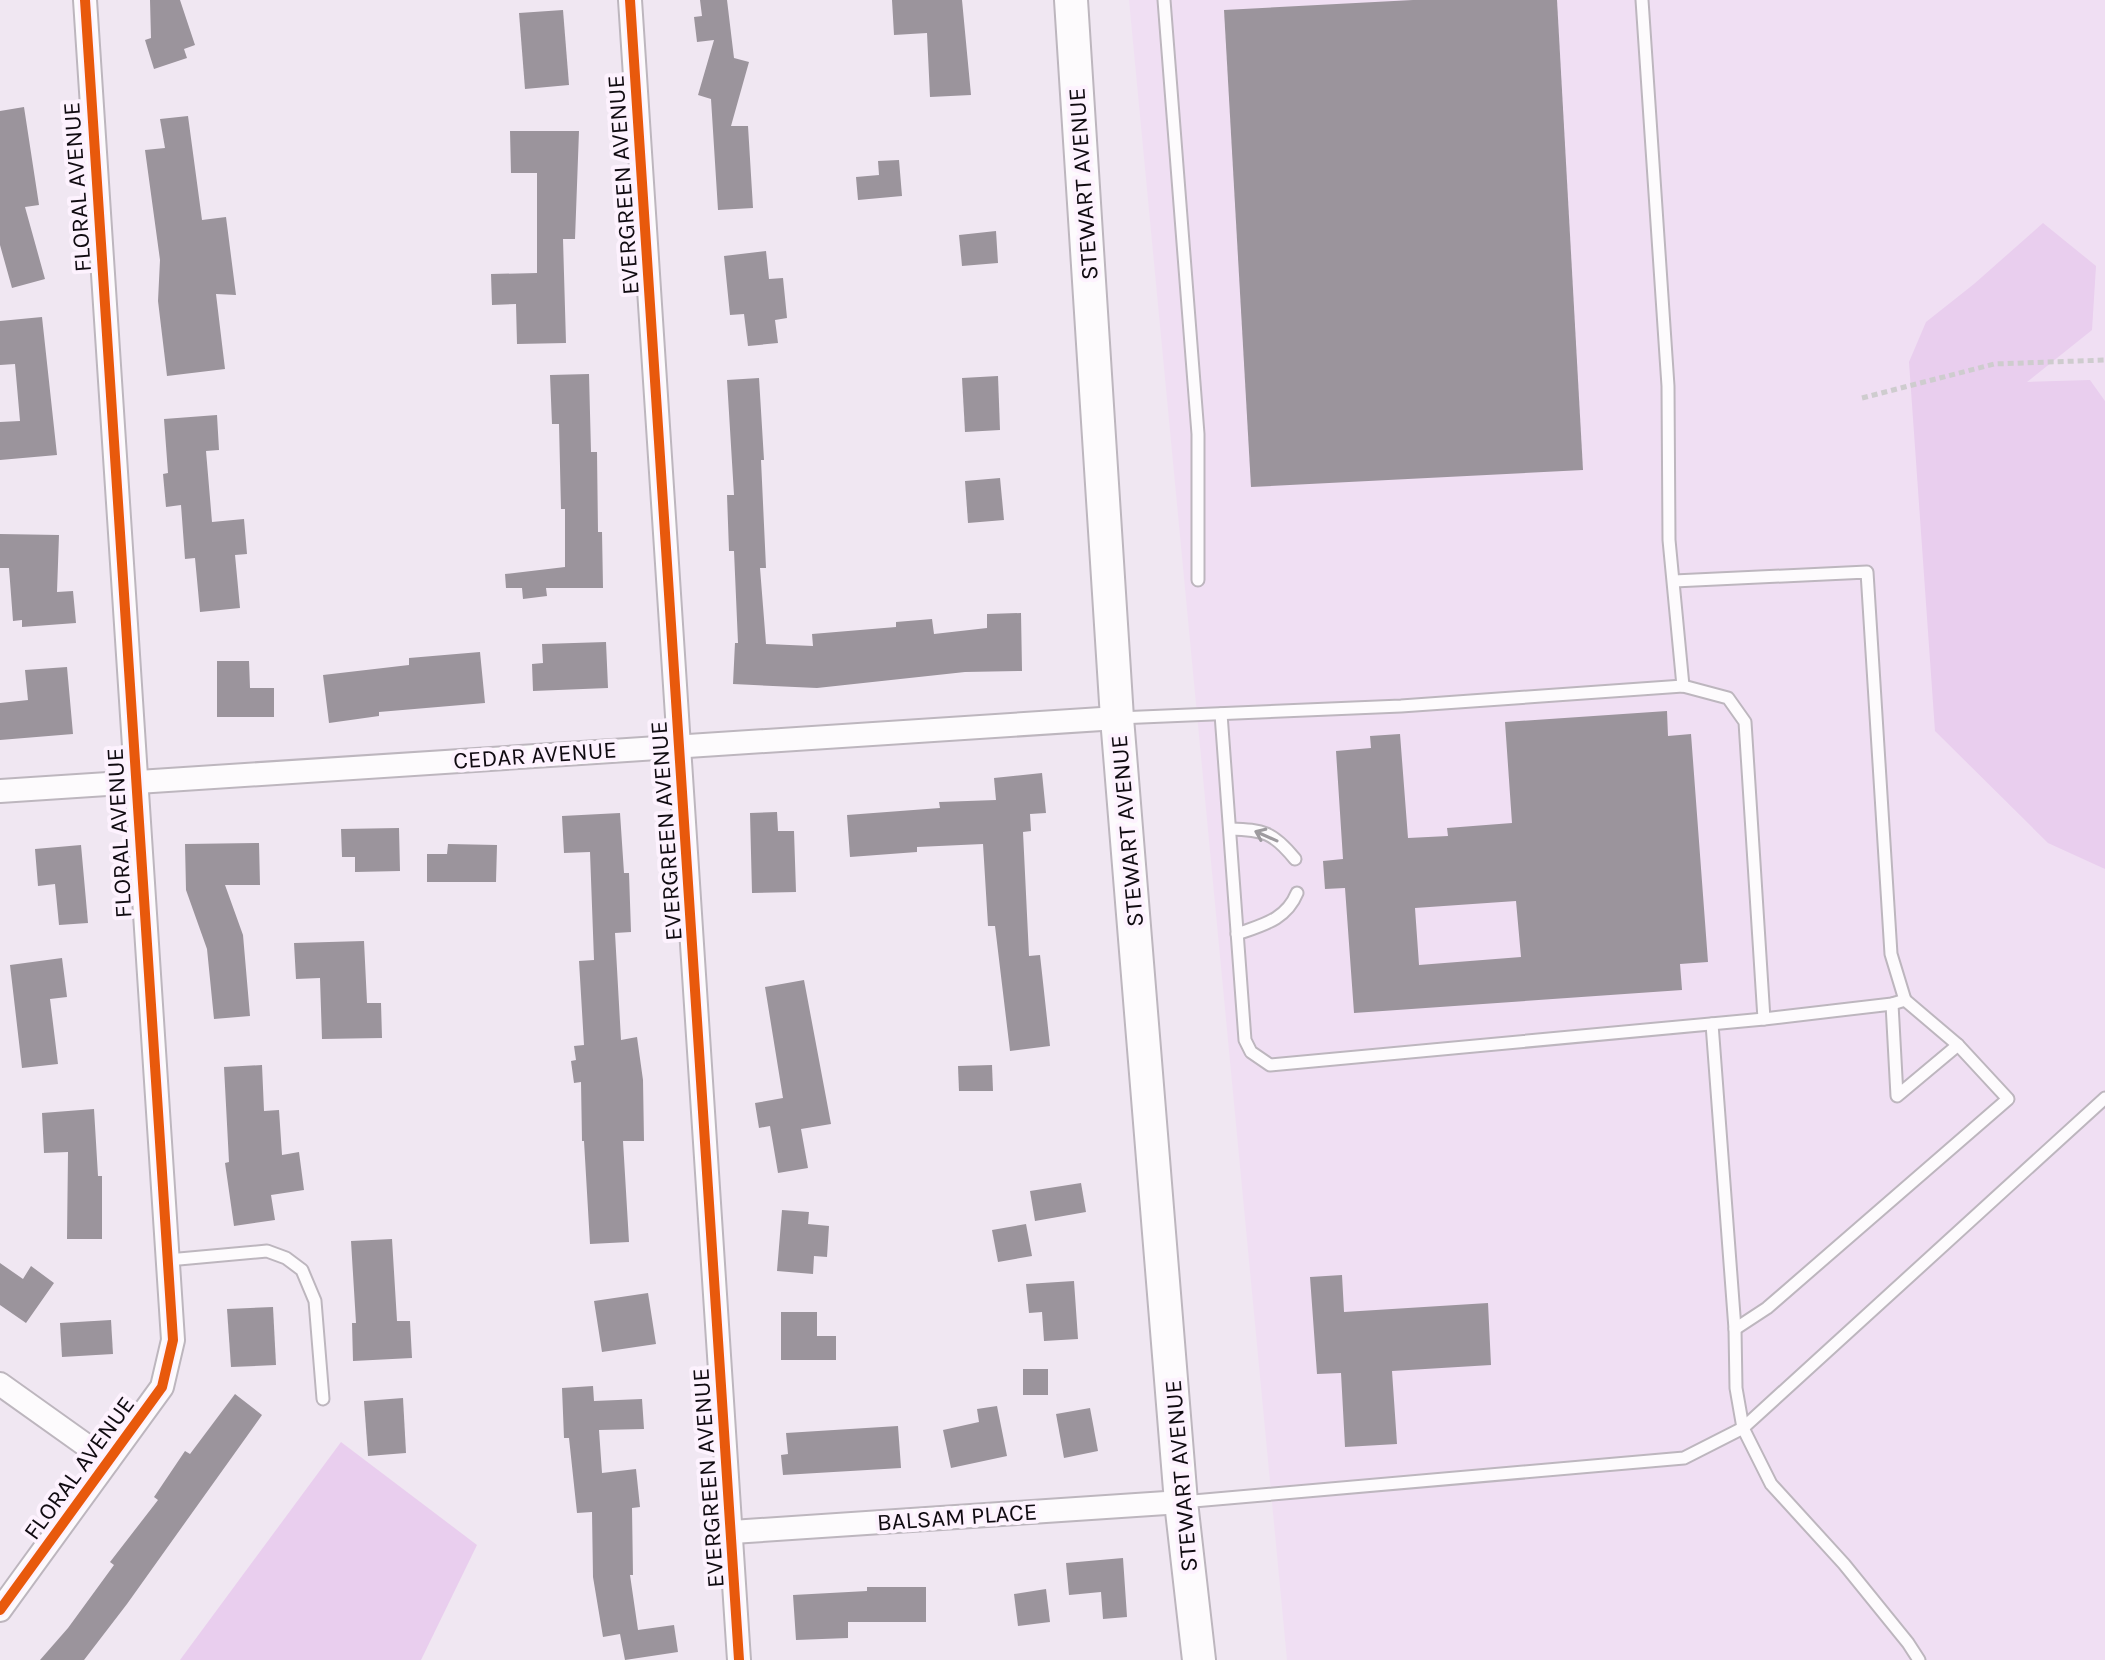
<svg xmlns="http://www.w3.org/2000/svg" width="2105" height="1660" font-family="Karla,sans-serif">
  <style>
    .built { fill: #f0dff3 }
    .green { fill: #e9ceee }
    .building { fill: #9b949c; fill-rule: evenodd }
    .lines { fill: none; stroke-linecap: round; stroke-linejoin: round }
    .lane-casing { stroke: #bdb6be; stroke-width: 15 }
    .street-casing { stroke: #bdb6be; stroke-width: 26 }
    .secondary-casing { stroke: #bdb6be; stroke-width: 36 }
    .path { stroke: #ceccce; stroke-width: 5; stroke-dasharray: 6 4; stroke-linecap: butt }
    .lane { stroke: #fdfbfd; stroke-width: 11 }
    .street { stroke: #fdfbfd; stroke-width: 22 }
    .secondary { stroke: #fdfbfd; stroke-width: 32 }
    .cycleway-casing { stroke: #fdf2fe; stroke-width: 15 }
    .cycleway { stroke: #e8590c; stroke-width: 10 }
    .oneway { stroke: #9e9b9f }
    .labels { text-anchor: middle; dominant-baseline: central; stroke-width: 8; stroke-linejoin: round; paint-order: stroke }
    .street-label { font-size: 24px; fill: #100b11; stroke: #fdf2fe }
  </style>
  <rect width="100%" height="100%" fill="#f0e7f2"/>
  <!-- built -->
  <polygon class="built" points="1129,0 2105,0 2105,1660 1287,1660"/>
  <!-- green -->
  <g class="green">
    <polygon points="2043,223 2096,266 2092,330 2027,382 2090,380 2105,401 2105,869 2048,843 1935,731 1909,362 1926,322 1974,284"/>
    <polygon points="341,1442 477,1545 421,1660 180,1660"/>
  </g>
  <!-- building -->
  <g class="building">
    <polygon points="150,0 180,0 195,45 184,49 187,58 154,69 145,40 151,38"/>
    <polygon points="700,0 727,0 734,58 749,62 731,126 748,126 753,208 718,210 711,99 698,95 714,40 697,42 694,17 702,16"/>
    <polygon points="892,0 962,0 971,95 930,97 927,33 894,35"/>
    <polygon points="1413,0 1557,0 1583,470 1251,487 1224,10"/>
    <polygon points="563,10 569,85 525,89 519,13"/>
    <polygon points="24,107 39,205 25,207 45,279 12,288 0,245 0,111"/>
    <polygon points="188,116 202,220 226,217 236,295 216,294 225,369 167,376 158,301 160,260 145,150 165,148 160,119"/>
    <polygon points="510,131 579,131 575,239 563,239 566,343 517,344 516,304 492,305 491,274 537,273 537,173 511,173"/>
    <polygon points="899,160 902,196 858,200 856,177 879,175 878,161"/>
    <polygon points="996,231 998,263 962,266 959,235"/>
    <polygon points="766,251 769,279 783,278 787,318 775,320 778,343 748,346 744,314 730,315 724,256"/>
    <polygon points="42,317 57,455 0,460 0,422 20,421 15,364 0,365 0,321"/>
    <polygon points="589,374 591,452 597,452 598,532 602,532 603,588 546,588 547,596 523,599 522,588 506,588 505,574 565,567 565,509 561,509 559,424 552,424 550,375"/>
    <polygon points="998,376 1000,430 965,432 962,378"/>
    <polygon points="759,378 764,460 761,460 766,568 760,568 766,644 813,646 812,634 896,627 896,622 932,619 934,634 987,628 987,614 1021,613 1022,671 965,672 817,688 733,684 735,643 738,643 734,551 729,551 727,495 734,495 727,380"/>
    <polygon points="217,415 219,450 206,451 212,522 244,519 247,554 235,555 240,608 200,612 195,558 185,559 181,505 166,507 163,474 168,473 164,419"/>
    <polygon points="1000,478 1004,520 968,523 965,481"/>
    <polygon points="0,534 59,535 57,592 73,591 76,623 22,627 22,620 13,621 9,568 0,568"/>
    <polygon points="606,642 608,688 533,691 532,664 543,663 542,644"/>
    <polygon points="480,652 485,703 379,712 379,716 329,723 323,675 409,665 409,658"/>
    <polygon points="217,661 249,661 250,688 274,688 274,717 217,717"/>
    <polygon points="67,667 73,734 0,740 0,703 28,700 25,670"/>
    <path d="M1667 711 1668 736 1691 734 1708 962 1680 964 1682 990 1354 1013 1345 888 1325 889 1323 861 1343 859 1336 751 1371 748 1370 736 1400 734 1408 838 1448 836 1447 828 1512 823 1505 722ZM1516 901 1521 957 1419 965 1415 908Z"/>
    <polygon points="1042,773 1046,813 1030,814 1031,831 1023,832 1029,956 1040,955 1050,1046 1010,1051 995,926 988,926 983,844 917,847 917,852 850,857 847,815 940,808 939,802 996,800 994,778"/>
    <polygon points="777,812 778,831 794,831 796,892 752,893 750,813"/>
    <polygon points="620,813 624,873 629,873 631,932 615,933 621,1040 637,1037 643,1080 644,1141 623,1141 629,1242 590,1244 584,1141 582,1141 581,1082 574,1083 571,1061 576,1060 574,1046 584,1045 579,961 594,960 590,852 564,853 562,816"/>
    <polygon points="399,828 400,871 355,872 355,857 342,857 341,829"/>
    <polygon points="259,843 260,885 225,885 243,935 250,1016 214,1019 207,949 186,890 185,844"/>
    <polygon points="448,844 497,845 496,882 427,882 427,854 447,854"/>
    <polygon points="81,845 88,923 59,925 55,884 38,886 35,849"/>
    <polygon points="364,941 367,1003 381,1003 382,1038 322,1039 320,978 296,979 294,943"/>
    <polygon points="62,958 67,997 50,999 58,1064 22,1068 10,965"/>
    <polygon points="804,980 831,1124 801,1129 808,1168 778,1173 770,1126 759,1128 755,1103 783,1098 765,987"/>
    <polygon points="262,1065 264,1111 279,1110 282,1155 299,1152 304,1190 271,1195 275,1220 234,1226 225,1163 229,1162 224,1067"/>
    <polygon points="992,1065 993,1091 959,1091 958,1066"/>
    <polygon points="94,1109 98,1176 102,1176 102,1239 67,1239 68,1152 44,1153 42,1113"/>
    <polygon points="1081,1183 1086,1212 1035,1221 1030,1191"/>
    <polygon points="782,1210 809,1212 808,1224 829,1226 827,1257 814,1256 813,1274 777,1271"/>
    <polygon points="1026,1224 1032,1256 998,1262 992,1230"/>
    <polygon points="392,1239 397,1321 410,1321 412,1358 353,1361 352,1323 356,1323 351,1241"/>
    <polygon points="0,1263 23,1279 31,1266 54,1283 26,1323 0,1305"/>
    <polygon points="1342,1275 1344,1312 1488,1303 1491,1365 1392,1371 1397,1444 1345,1447 1341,1373 1317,1374 1310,1277"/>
    <polygon points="1074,1281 1078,1339 1044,1341 1042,1312 1029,1313 1026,1284"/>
    <polygon points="648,1293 656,1344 602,1352 594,1301"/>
    <polygon points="273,1307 276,1365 231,1367 227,1309"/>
    <polygon points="781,1312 817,1312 817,1336 836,1336 836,1360 781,1360"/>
    <polygon points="111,1320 113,1354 62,1357 60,1323"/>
    <rect x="1023" y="1369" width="25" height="26"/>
    <polygon points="593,1386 594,1401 642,1399 644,1429 599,1430 602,1473 636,1469 640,1507 632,1508 633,1575 630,1575 638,1630 674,1625 678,1652 625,1660 620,1634 603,1637 593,1577 592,1512 577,1513 569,1438 564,1438 562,1388"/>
    <polygon points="235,1394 262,1415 127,1604 84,1660 40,1660 68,1628 114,1565 110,1562 158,1500 154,1497 185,1451 190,1454"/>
    <polygon points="403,1398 406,1453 368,1456 364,1401"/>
    <polygon points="997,1406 1007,1456 951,1468 943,1430 979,1422 977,1409"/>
    <polygon points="1090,1408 1098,1451 1064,1458 1056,1414"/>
    <polygon points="898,1426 901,1468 783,1475 781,1455 788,1454 786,1433"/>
    <polygon points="1123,1558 1127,1617 1103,1619 1101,1592 1069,1595 1066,1563"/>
    <polygon points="867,1587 926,1587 926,1622 848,1622 848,1638 796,1640 793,1595 867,1591"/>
    <polygon points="1046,1589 1050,1622 1018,1626 1014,1594"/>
  </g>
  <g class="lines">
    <defs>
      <g id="lane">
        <polyline points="1164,0 1198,434 1198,580"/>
        <polyline points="1642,0 1668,386 1669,540 1683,686"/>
        <polyline points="1221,714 1245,1040 1251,1052 1270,1065 1764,1019 1892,1004 1905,1000 1891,954 1867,572 1674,581"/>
        <polyline points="1118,718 1401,706 1683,686 1728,698 1745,722 1764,1019"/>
        <path d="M1230 829C1264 830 1273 832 1295 859"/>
        <path d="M1237 934C1262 925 1286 920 1297 893"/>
        <polyline points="1892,1004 1897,1096 1958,1045"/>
        <polyline points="1712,1024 1735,1329 1736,1388 1743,1428 1771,1484 1844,1564 1908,1643 1919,1660"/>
        <polyline points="168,1260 267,1251 286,1258 302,1270 315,1301 323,1399"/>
        <polyline points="1735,1329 1767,1308 2008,1099 1958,1045 1905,1000"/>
        <polyline points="1182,1502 1684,1458 1743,1428 2105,1098"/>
      </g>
      <g id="street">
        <polyline points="630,0 739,1660"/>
        <polyline points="0,791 1117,718"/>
        <polyline points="0,1384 108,1461"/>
        <polyline points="732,1532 1181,1502"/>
        <path d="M0 1610 162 1387 173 1340C141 894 115 447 85 0"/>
      </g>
      <polyline id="secondary" points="1071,0 1117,718 1181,1502 1199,1660"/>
    </defs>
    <!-- lane casing -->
    <use href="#lane" class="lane-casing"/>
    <!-- street casing -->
    <use href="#street" class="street-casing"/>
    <!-- secondary casing -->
    <use href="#secondary" class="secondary-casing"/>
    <!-- path -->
    <polyline class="path" points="1862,398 1994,364 2105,360"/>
    <!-- lane -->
    <use href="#lane" class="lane"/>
    <!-- street -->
    <use href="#street" class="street"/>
    <!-- secondary -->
    <use href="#secondary" class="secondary"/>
    <defs>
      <g id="cycleway">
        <polyline points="630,0 739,1660"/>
        <path d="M0 1610 162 1387 173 1340C141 894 115 447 85 0"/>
      </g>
    </defs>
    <!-- cycleway casing -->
    <use href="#cycleway" class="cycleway-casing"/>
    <!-- cycleway -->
    <use href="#cycleway" class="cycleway"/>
  </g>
  <!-- one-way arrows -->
  <defs><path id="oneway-shaft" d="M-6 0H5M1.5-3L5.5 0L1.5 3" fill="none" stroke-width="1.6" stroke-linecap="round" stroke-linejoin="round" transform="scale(2)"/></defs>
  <use class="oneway" href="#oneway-shaft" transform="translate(1266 836) rotate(-156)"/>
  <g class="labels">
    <!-- street labels -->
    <g class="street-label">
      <text transform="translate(1083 184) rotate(-94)">STEWART AVENUE</text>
      <text transform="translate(623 185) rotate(-94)">EVERGREEN AVENUE</text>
      <text transform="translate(77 187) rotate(-94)">FLORAL AVENUE</text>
      <text transform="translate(535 755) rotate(-4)">CEDAR AVENUE</text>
      <text transform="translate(666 831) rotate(-94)">EVERGREEN AVENUE</text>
      <text transform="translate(1127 831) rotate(-95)">STEWART AVENUE</text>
      <text transform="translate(119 833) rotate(-93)">FLORAL AVENUE</text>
      <text transform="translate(79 1468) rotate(-54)">FLORAL AVENUE</text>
      <text transform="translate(1181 1476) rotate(-95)">STEWART AVENUE</text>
      <text transform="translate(708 1478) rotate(-94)">EVERGREEN AVENUE</text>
      <text transform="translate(957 1517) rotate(-4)">BALSAM PLACE</text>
    </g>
  </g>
</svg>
